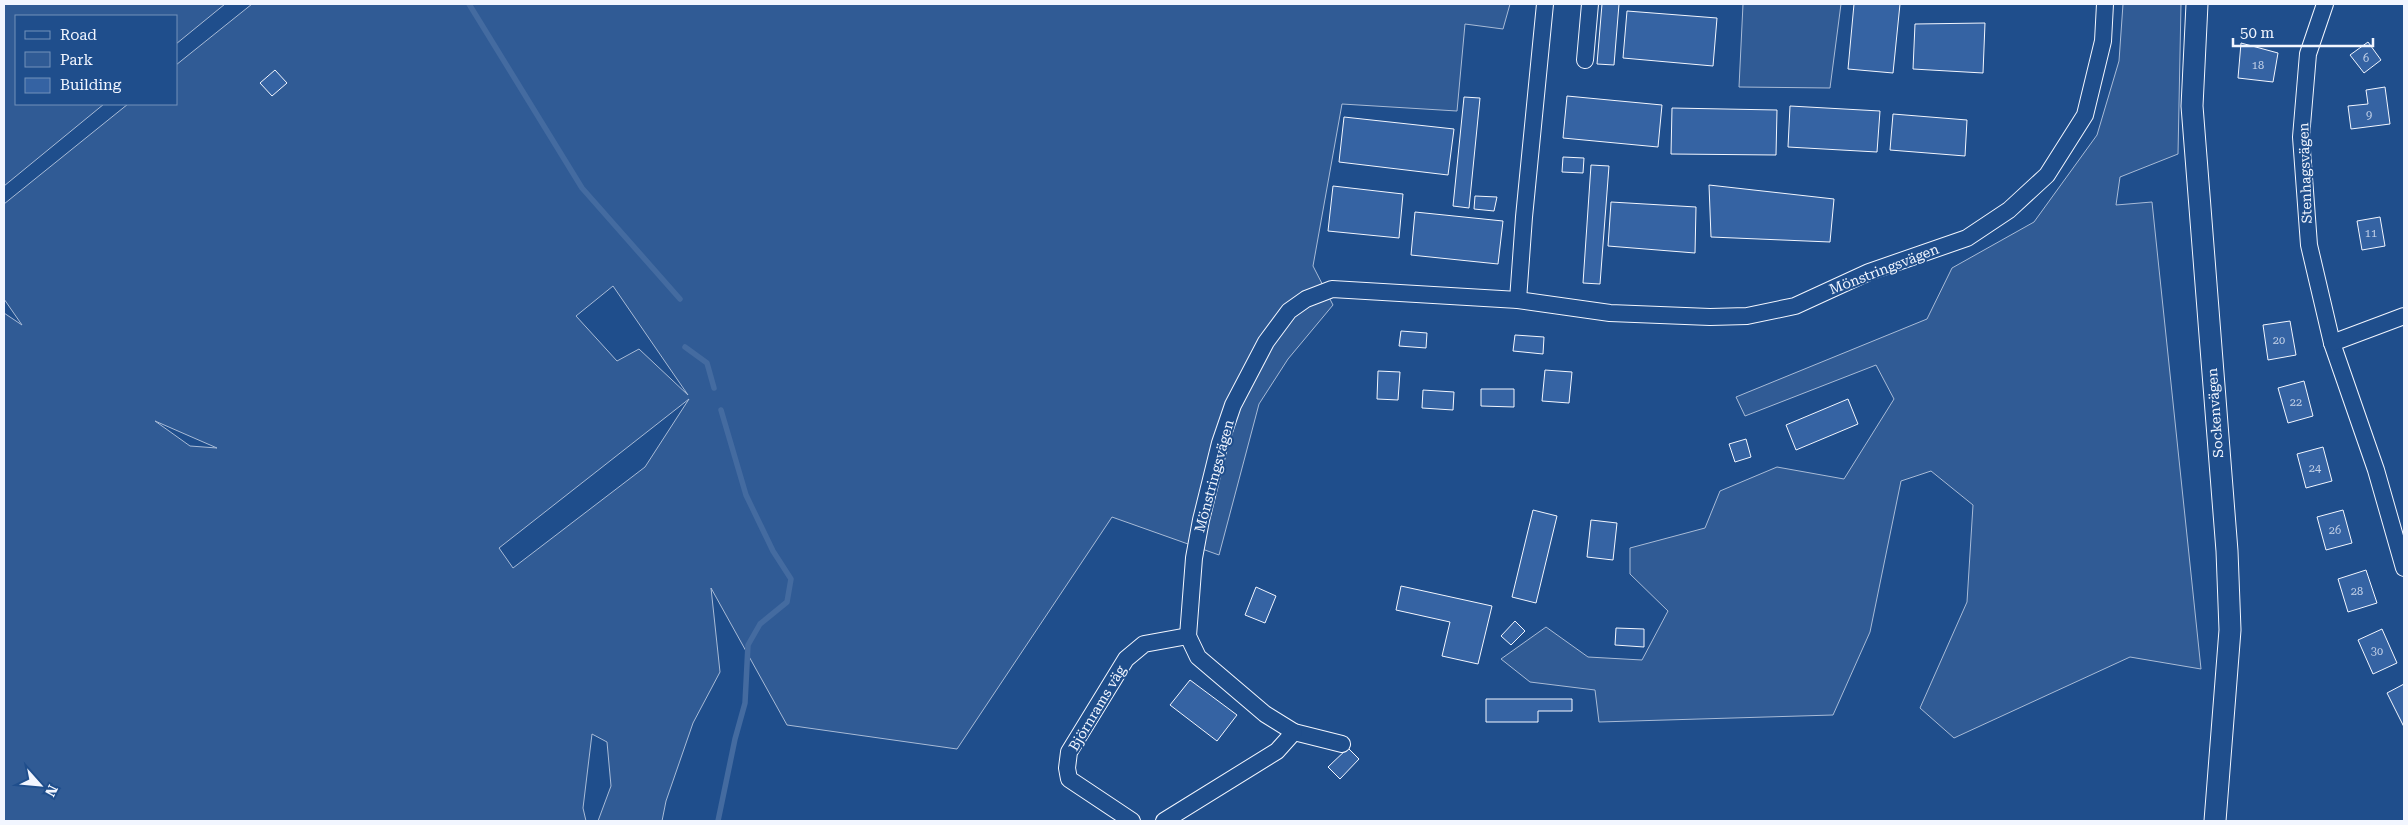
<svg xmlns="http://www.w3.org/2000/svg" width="2408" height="825" font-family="'Roboto Serif',serif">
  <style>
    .green { fill: #305b95; stroke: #a8bbd7; fill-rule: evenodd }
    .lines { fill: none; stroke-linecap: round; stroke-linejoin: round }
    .stream { stroke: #446ba0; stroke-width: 5.5 }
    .building { fill: #3563a3; stroke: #f2f6ff }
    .minor-casing { stroke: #f2f6ff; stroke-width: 18 }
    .tertiary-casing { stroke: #f2f6ff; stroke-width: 23 }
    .minor { stroke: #1f4e8c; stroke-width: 16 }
    .tertiary { stroke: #1f4e8c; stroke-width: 21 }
    .labels { text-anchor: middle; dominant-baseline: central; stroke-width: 4; stroke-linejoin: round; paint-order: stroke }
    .number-label { font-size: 11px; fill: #c3d1e8 }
    .street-label { font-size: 14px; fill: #f2f6ff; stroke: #1f4e8c }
  </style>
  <rect width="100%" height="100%" fill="#1f4e8c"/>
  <!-- green -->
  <g class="green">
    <polygon points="4,4 225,4 176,44 176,16 16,16 16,104 104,104 4,186"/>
    <path d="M252 4H1510L1503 29 1465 24 1457 111 1342 104 1313 266 1333 305 1288 359 1259 404 1219 555 1112 517 957 749 787 725 711 588 720 672 693 723 666 801 662 821H598L611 786 607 742 592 734 583 808 586 821H4V313L22 325 4 299V204L128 104H176V65ZM613 286 688 395 639 349 617 361 576 316ZM689 399 645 467 513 568 499 548ZM155 421 217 448 190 446Z"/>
    <polygon points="1743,4 1841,4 1830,88 1739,87"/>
    <polygon points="2123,4 2181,4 2178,154 2120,177 2116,205 2152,202 2201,669 2130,657 1954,738 1920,708 1967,602 1973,505 1931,471 1901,481 1870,632 1833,715 1599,722 1595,690 1530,682 1501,659 1546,627 1588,657 1642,660 1668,611 1630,574 1630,548 1705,528 1720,491 1777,467 1844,479 1894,399 1876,365 1745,416 1736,397 1927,319 1952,268 2034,222 2097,135 2119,61"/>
  </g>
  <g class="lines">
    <!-- stream -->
    <g class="stream">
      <polyline points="469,4 582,188 680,299"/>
      <polyline points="685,347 707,363 714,388"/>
      <polyline points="718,821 735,739 745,703 748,645 760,624 787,602 791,579 773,551 746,495 721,410"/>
    </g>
  </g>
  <!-- building -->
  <g class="building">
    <polygon points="1602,4 1619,4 1614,65 1597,64"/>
    <polygon points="1854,4 1900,4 1893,73 1848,69"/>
    <polygon points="1627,11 1717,18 1713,66 1623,58"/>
    <polygon points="1985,23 1983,73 1913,69 1915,24"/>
    <polygon points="2368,42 2381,60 2364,73 2350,55"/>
    <polygon points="2241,43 2278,53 2273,82 2238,78"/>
    <polygon points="275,70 287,83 272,96 260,83"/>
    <polygon points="2385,87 2390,124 2351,129 2348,106 2368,104 2366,90"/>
    <polygon points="1567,96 1662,105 1658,147 1563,138"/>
    <polygon points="1464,97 1480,98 1469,208 1453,206"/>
    <polygon points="1790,106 1880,111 1877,152 1788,147"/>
    <polygon points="1672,108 1777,110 1776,155 1671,154"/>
    <polygon points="1893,114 1967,120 1965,156 1890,150"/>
    <polygon points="1344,117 1454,129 1448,175 1339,162"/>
    <polygon points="1563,157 1584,158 1583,173 1562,172"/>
    <polygon points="1591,165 1609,166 1600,284 1583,283"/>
    <polygon points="1709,185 1834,199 1830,242 1711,237"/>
    <polygon points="1333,186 1403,194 1399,238 1328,231"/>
    <polygon points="1475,196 1497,197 1494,211 1474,209"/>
    <polygon points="1611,202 1696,207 1695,253 1608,246"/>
    <polygon points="1415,212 1503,221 1498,264 1411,255"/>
    <polygon points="2380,217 2385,246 2362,250 2357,221"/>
    <polygon points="2290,321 2296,355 2268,360 2263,325"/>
    <polygon points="1401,331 1427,333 1426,348 1399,346"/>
    <polygon points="1515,335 1544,337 1543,354 1513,351"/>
    <polygon points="1545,370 1572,372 1569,403 1542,401"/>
    <polygon points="1378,371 1400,372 1398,400 1377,399"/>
    <polygon points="2304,381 2313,416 2288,423 2278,388"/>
    <polygon points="1481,389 1514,389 1514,407 1481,406"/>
    <polygon points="1423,390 1454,392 1453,410 1422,408"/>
    <polygon points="1848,399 1858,424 1796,450 1786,425"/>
    <polygon points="1746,439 1751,457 1735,462 1729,444"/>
    <polygon points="2323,447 2332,481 2306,488 2297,454"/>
    <polygon points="1533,510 1557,516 1536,603 1512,597"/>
    <polygon points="2343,510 2352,543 2326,550 2317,517"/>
    <polygon points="1591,520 1617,523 1613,560 1587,557"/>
    <polygon points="2366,570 2377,603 2348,612 2338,579"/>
    <polygon points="1401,586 1492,606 1478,664 1442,656 1450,622 1396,610"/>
    <polygon points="1256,587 1276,596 1265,623 1245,615"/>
    <polygon points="1515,621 1525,631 1511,645 1501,636"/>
    <polygon points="1616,628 1644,629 1644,647 1615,645"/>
    <polygon points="2382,629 2397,663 2373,674 2358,640"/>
    <polygon points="1190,680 1237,715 1217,741 1170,705"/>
    <polygon points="2404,684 2404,727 2387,693"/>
    <polygon points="1486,699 1572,699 1572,711 1538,711 1538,722 1486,722"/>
    <polygon points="1348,748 1359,759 1340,779 1328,767"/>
  </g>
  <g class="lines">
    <defs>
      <g id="minor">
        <polyline points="2325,4 2308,54 2301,137 2309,245 2332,343 2376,470 2404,568"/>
        <polyline points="1585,60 1590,4"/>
        <polyline points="1518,300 1524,217 1545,4"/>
        <polyline points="2332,343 2404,316"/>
        <polyline points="1342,744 1294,732 1265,714 1198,657 1188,636 1194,558 1201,520 1220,443 1233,405 1266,342 1289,311 1306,299 1332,289 1518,300 1610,313 1710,317 1747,316 1795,306 1869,272 1967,238 2009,210 2047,175 2085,115 2103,41 2105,4"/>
        <polyline points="1132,821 1069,779 1067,768 1069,752 1126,659 1144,644 1188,636"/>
        <polyline points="1164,821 1277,751 1294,732"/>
      </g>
      <polyline id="tertiary" points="2197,4 2192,106 2227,551 2230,630 2215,821"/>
    </defs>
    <!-- minor casing -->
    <use href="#minor" class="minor-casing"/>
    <!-- tertiary casing -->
    <use href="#tertiary" class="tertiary-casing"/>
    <!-- minor -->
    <use href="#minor" class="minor"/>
    <!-- tertiary -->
    <use href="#tertiary" class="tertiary"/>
  </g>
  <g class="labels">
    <!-- number labels -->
    <g class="number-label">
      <text x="2366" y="58">6</text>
      <text x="2258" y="65">18</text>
      <text x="2369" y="115">9</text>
      <text x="2371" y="233">11</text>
      <text x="2279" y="340">20</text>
      <text x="2296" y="402">22</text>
      <text x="2315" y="468">24</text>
      <text x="2335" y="530">26</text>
      <text x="2357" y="591">28</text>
      <text x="2377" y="651">30</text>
    </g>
    <!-- street labels -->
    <g class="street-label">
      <text transform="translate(2305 173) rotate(-92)">Stenhagsvägen</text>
      <text transform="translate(1884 269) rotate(-21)">Mönstringsvägen</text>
      <text transform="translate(2215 413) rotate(-94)">Sockenvägen</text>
      <text transform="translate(1214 476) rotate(-75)">Mönstringsvägen</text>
      <text transform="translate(1097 708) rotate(-59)">Björnrams väg</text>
    </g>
  </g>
  <!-- border -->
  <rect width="2408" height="825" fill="none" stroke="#f2f6ff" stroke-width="10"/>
  <!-- legend -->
  <rect x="15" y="15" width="162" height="90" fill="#1f4e8c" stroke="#7391ba"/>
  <rect x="25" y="31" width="25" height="8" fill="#1f4e8c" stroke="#7391ba"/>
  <text x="60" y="40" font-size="15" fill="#f2f6ff">Road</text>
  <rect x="25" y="52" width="25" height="15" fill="#305b95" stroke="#7391ba"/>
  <text x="60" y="65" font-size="15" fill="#f2f6ff">Park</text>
  <rect x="25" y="78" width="25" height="15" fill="#3563a3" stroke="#7391ba"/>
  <text x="60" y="90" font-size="15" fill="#f2f6ff">Building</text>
  <!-- north arrow -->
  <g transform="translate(40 785) rotate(117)" stroke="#1f4e8c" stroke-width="4" paint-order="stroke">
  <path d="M0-4L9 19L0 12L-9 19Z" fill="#f2f6ff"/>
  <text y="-8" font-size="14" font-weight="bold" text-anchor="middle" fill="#f2f6ff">N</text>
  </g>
  <!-- scale -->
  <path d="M2233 38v8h140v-8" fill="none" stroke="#f2f6ff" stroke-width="2.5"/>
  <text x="2240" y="38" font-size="15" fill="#f2f6ff" stroke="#1f4e8c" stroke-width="4" paint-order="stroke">50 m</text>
</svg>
